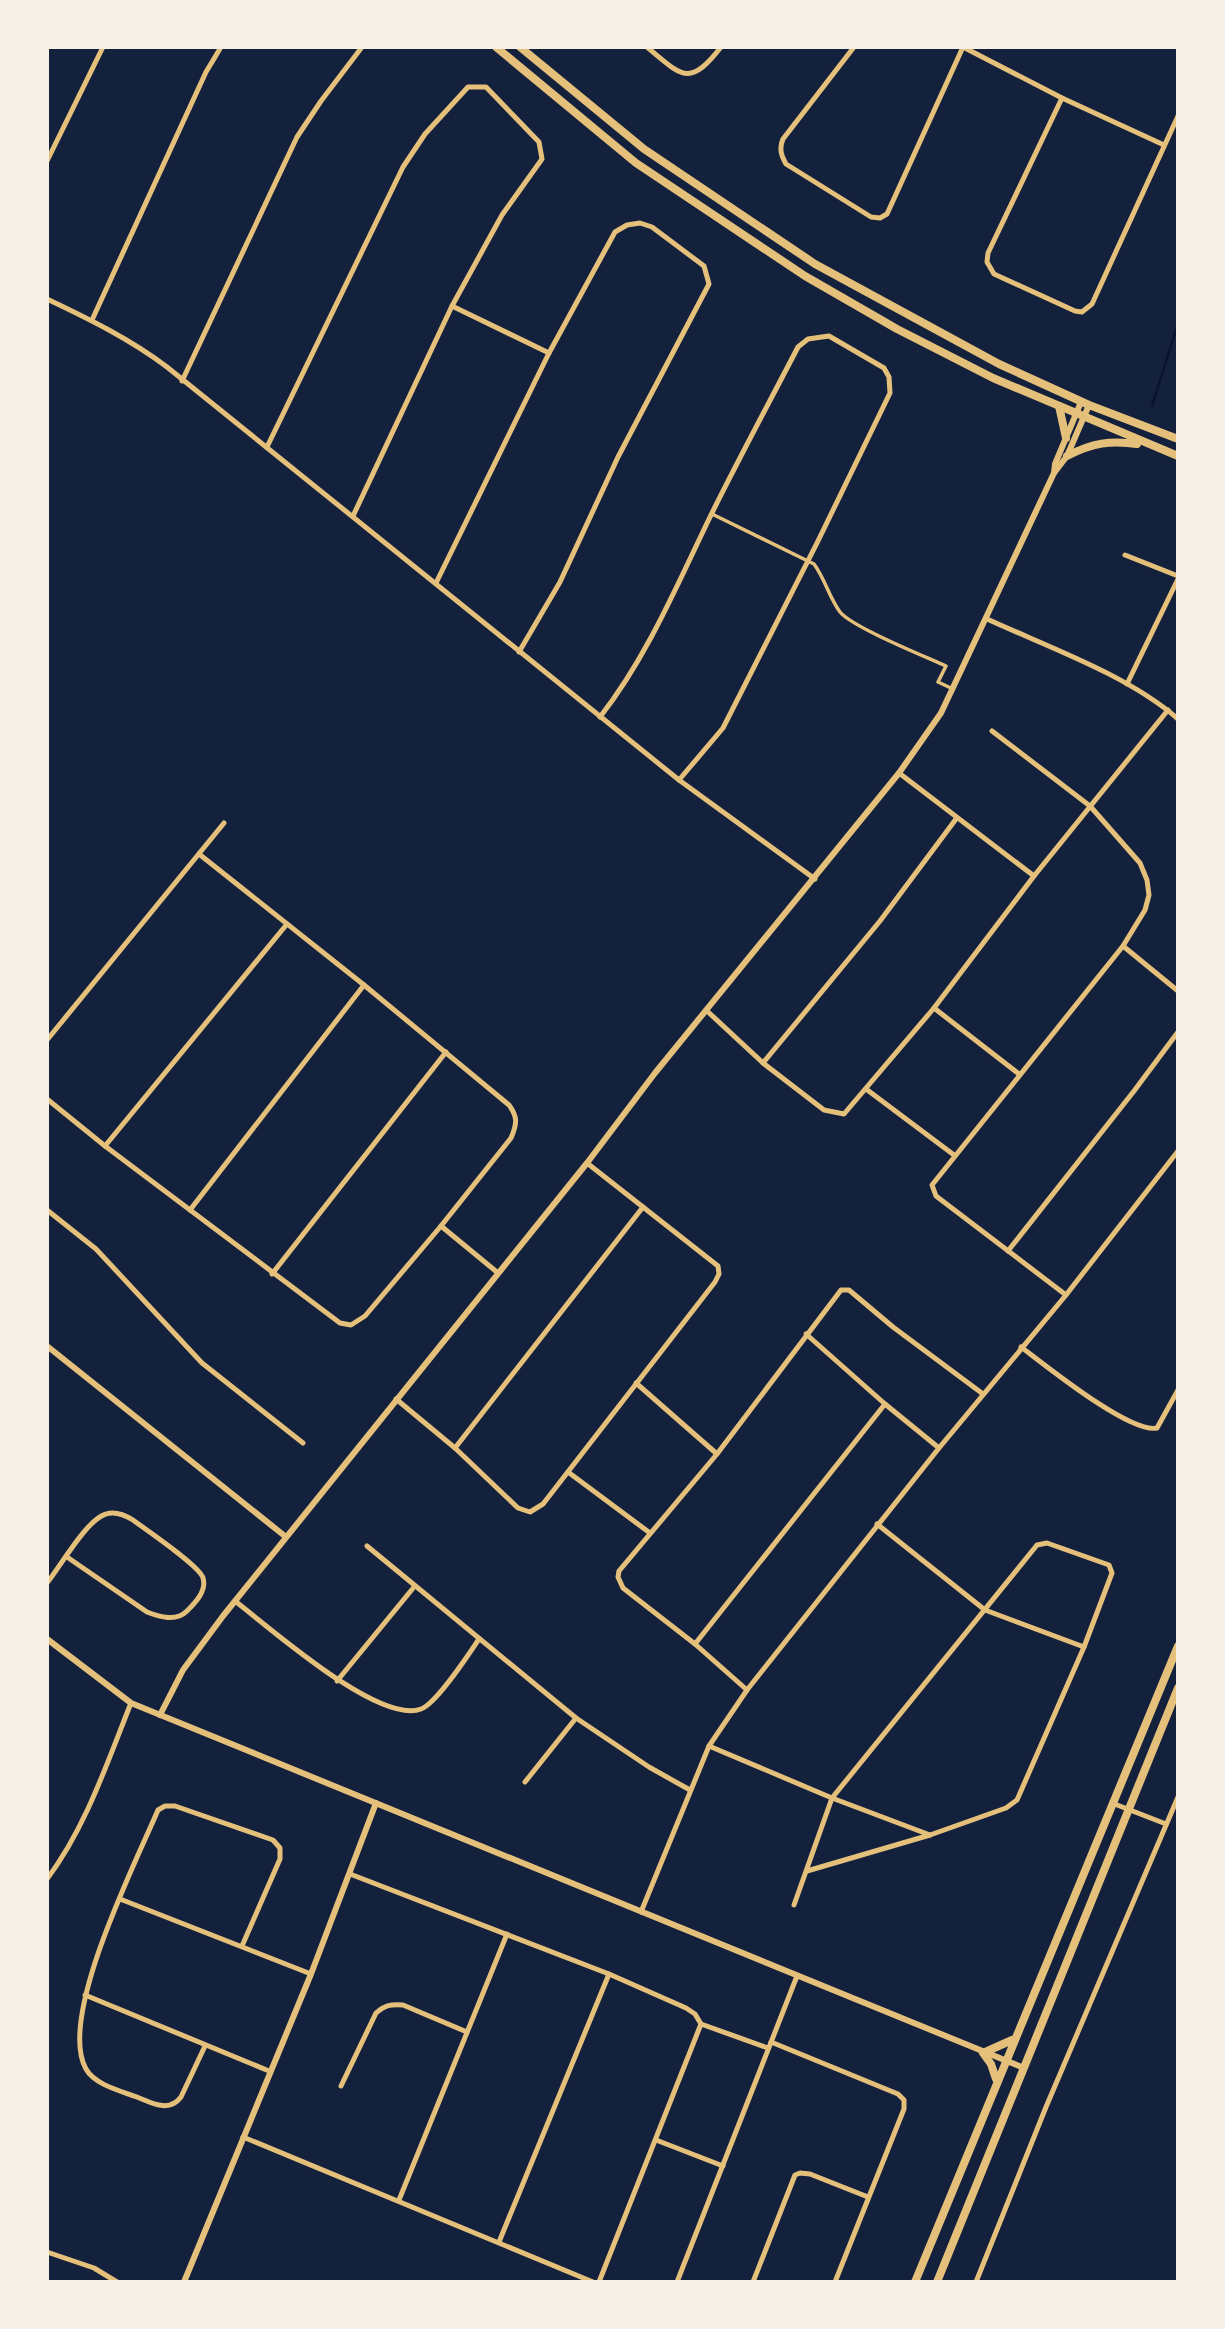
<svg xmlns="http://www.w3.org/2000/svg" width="1225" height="2329" font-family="Ubuntu,sans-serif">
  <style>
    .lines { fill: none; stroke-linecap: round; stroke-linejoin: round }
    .stream { stroke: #0b132b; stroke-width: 2.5 }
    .pedestrian { stroke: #e5c07b; stroke-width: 3.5 }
    .minor { stroke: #e5c07b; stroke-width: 5 }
    .tertiary { stroke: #e5c07b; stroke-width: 6 }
    .primary { stroke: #e5c07b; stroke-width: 8 }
  </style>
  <rect width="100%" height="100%" fill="#14213d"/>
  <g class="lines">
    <!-- stream -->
    <polyline class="stream" points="1152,406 1178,323"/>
    <!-- pedestrian -->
    <path class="pedestrian" d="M712 514 814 564C825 579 829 597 840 612 852 627 924 656 946 666L938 682 953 689"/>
    <!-- minor -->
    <g class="minor">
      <path d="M647 47C682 76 689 88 721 47"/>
      <path d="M854 47 783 139C779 149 781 155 786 164L871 217 880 218 887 214 963 47"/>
      <polyline points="963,47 1062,98 1164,145"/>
      <polyline points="1062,98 988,253 987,262 994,274 1075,311 1082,312 1092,304 1178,116"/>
      <polyline points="47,161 103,47"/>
      <path d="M47 299C89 319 130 339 167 367L679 780 815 879"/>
      <polyline points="452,306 549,353"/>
      <polyline points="92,320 206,72 221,47"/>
      <polyline points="182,381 297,137 321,101 362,47"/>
      <polyline points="267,447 403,167 425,134 468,87 486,87 539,142 542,159 502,215 452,306 353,516"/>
      <polyline points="1125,555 1178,576"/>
      <polyline points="436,583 549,353 615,232 627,225 640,223 652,227 704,266 709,284 618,457 560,582 519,652"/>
      <path d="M987 619C1048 647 1128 675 1178 719"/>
      <polyline points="1127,684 1178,579"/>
      <path d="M600 717C647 657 677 585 710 517 738 460 769 403 798 347L808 339 829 336 884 368 889 377 890 393 817 543 723 728 679 780"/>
      <polyline points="992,731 1090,806 1140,863 1147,880 1149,895 1145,910 1123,946 932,1185 936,1196 1066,1295"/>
      <polyline points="899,773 1034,876"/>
      <polyline points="1123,946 1178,991"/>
      <polyline points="934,1008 1019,1074"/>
      <polyline points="706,1010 763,1063 824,1110 844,1114 934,1008 1034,876 1168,710"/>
      <polyline points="47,1040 224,823"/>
      <polyline points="763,1063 880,921 956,819"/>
      <polyline points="866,1089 954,1155"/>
      <path d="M47 1099 105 1146 340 1323 351 1325 365 1316 441 1226 511 1138C517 1124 518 1117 509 1105L364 985 199 854"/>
      <polyline points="105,1146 287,924"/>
      <polyline points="47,1210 96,1249 202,1363 303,1443"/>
      <polyline points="190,1210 364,985"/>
      <polyline points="441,1226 498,1273"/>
      <polyline points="1008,1251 1134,1091 1178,1032"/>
      <polyline points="272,1274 446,1052"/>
      <polyline points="806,1334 885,1404 939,1448"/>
      <path d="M1021 1347C1045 1365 1130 1434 1157 1428L1178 1390"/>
      <polyline points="636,1383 717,1454"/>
      <polyline points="396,1399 455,1448 518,1508 530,1512 543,1504 715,1282 719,1274 718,1266 587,1163"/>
      <polyline points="455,1448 643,1207"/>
      <polyline points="568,1472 650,1533"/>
      <polyline points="877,1524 985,1610 1084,1647"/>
      <polyline points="367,1546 576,1718 649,1767 690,1790"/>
      <path d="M47 1583C60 1567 87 1519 106 1514 115 1511 125 1515 133 1520 146 1530 200 1566 203 1578 207 1591 195 1603 187 1611 176 1622 160 1617 147 1612L67 1557"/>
      <path d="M235 1601C269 1627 379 1725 421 1709 437 1703 468 1655 479 1639"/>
      <polyline points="695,1644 885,1404"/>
      <polyline points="337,1681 414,1587"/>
      <polyline points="747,1690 695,1644 623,1588 618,1577 619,1571 717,1454 841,1290 849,1290 893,1327 983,1394"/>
      <polyline points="709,1746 832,1798 930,1835"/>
      <polyline points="525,1782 576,1718"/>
      <polyline points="1112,1803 1166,1824"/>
      <polyline points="350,1874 609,1974 686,2008 695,2014 701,2024 768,2048"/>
      <path d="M47 1879C86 1827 107 1763 131 1703"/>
      <polyline points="120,1899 311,1974"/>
      <polyline points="794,1905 832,1798 1037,1545 1047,1543 1109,1565 1112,1573 1084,1647 1017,1800 1006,1808 930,1835 807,1871"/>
      <polyline points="641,1912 709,1746 747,1690 939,1448 1066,1295 1178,1151"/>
      <polyline points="85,1995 269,2071"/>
      <polyline points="771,2042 898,2094 904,2100 904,2109 835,2282"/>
      <path d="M205 2046 181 2097C169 2113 152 2103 137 2097 121 2091 95 2085 86 2069 57 2018 136 1862 158 1810L165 1806H175L273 1840 280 1848V1859L242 1946"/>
      <path d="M341 2086 376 2013C385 2005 391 2004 403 2005L467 2032"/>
      <polyline points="243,2137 593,2282"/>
      <polyline points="656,2140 723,2166"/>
      <polyline points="399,2200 507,1934"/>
      <polyline points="499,2242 609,1974"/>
      <polyline points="47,2252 94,2268 117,2282"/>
      <polyline points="599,2282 701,2024"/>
      <polyline points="677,2282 797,1976"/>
      <polyline points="753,2282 795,2175 800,2173 810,2174 868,2197"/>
      <polyline points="976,2282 1046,2107 1178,1797"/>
    </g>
    <!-- tertiary -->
    <g class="tertiary">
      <polyline points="1054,473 1055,464 1081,402"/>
      <polyline points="47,1346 286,1537"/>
      <polyline points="47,1639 131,1703 1024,2068"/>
      <polyline points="160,1715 183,1670 223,1616 587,1163 655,1073 899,773 941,713 1054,473 1067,456 1089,405"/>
      <polyline points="184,2282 311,1974 376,1803"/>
    </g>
    <!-- primary -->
    <g class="primary">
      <polyline points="496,47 636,163 805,276 897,329 993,378 1178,456"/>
      <polyline points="520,47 644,149 815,264 999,364 1089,405 1178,439"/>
      <polyline points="1059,406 1066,438"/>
      <path d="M1067 456C1092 443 1111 440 1137 444"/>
      <polyline points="996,2079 991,2064 983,2053 1012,2040"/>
      <polyline points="915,2282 1178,1646"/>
      <polyline points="937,2282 1178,1688"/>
    </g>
  </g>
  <!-- border -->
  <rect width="1225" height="2329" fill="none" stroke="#f6f1e7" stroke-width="98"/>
</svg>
